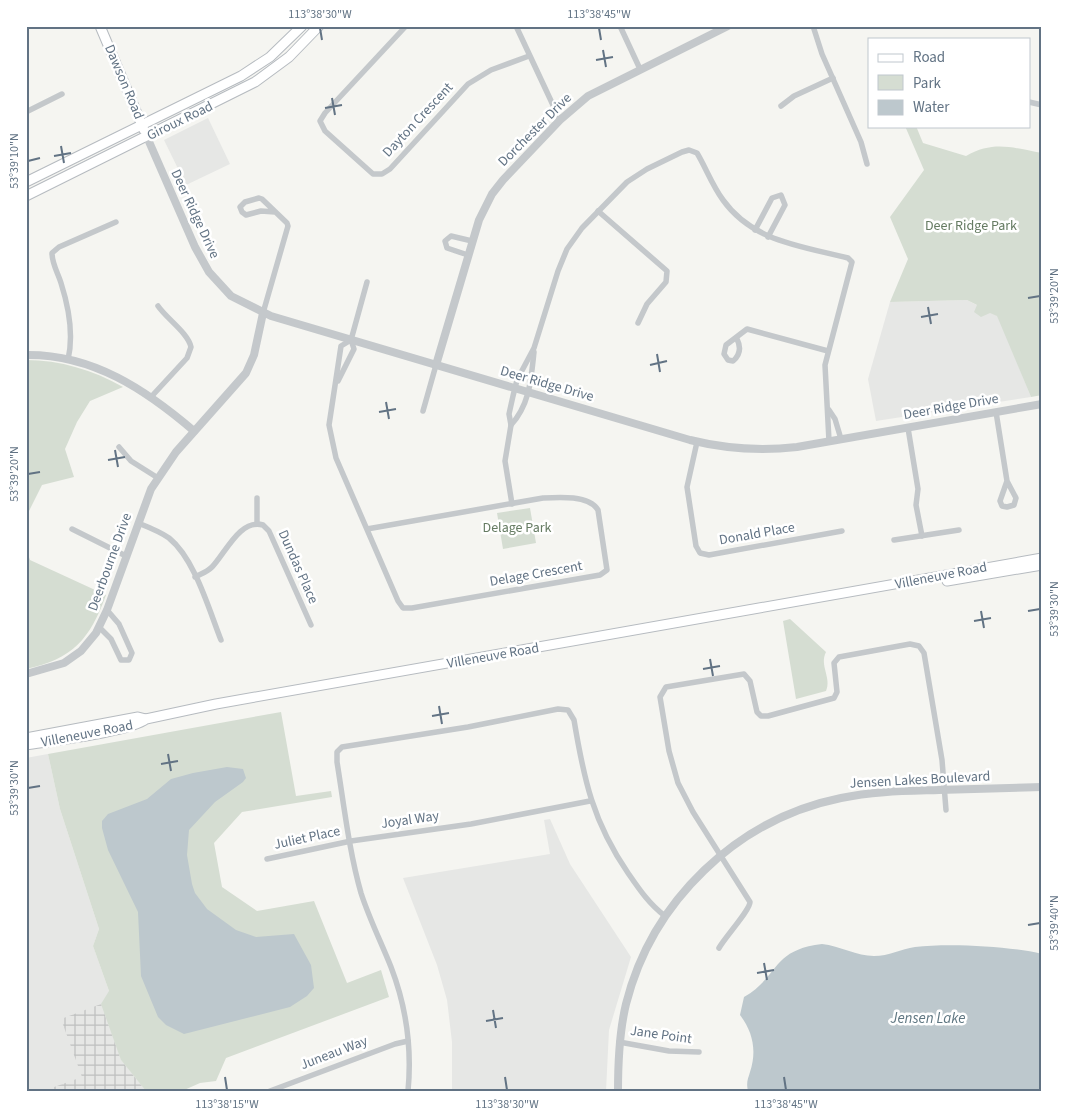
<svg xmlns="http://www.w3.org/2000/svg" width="1068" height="1117" font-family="'Source Sans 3',sans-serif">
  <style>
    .built { fill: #e6e7e5 }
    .industrial { fill: url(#industrial-grid) }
    .green { fill: #d5ddd2 }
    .water { fill: #bdc8cd }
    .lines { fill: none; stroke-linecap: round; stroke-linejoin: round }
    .secondary-casing { stroke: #b6bbc0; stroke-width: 11 }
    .minor { stroke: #c4c8cb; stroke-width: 5.5 }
    .tertiary { stroke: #c4c8cb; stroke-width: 8 }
    .secondary { stroke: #fff; stroke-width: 9 }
    .ticks { fill: none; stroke: #627384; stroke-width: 2 }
    .labels { text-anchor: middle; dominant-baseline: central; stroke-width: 5; stroke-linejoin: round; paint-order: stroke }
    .street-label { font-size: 14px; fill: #627384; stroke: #fff }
    .park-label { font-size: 14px; fill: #657b62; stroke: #fff }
    .water-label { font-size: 15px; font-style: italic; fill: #5e7681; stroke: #fff }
    .neatline { fill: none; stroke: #627384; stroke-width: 2 }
    .ticks-label { font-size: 12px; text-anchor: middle; fill: #627384 }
  </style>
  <defs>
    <pattern id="industrial-grid" width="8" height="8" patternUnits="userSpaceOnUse" patternTransform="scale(1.25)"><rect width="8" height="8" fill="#e6e7e5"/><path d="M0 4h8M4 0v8" fill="none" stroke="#bec0bf"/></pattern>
  </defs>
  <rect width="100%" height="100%" fill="#f5f5f1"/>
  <!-- built -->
  <g class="built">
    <polygon points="208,118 230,164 186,185 164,140"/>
    <polygon points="967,300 998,316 1031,397 876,421 868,379 890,302"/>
    <polygon points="48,754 60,809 99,929 93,946 109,991 121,1060 146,1091 26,1091 26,758"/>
    <polygon points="550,819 570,864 631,957 609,1030 606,1091 452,1091 452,1042 447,1000 437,965 403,878 550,854 544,820"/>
  </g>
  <!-- industrial -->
  <polygon class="industrial" points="101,1004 121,1060 146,1091 43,1091 82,1077 61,1019"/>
  <!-- green -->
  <g class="green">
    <path d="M905 126H916L923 143 966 156C994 140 1013 148 1042 153V395L1031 397 997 316 990 313 981 317 974 312 977 305 967 300 890 302 908 259 890 217 924 170Z"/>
    <path d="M26 360C60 360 93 370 123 387L90 401 77 422 65 449 74 477 42 485 26 517Z"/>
    <polygon points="530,508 536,543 503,549 497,513"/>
    <path d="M26 549 30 560 106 595C90 639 73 659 26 669Z"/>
    <path d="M790 619 826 652C819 665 832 678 826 691L796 699 783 621Z"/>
    <polygon points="281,712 296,796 331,791 332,797 242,812 214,843 222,887 257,911 314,901 347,983 381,970 389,997 226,1058 216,1081 200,1083 182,1091 146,1091 121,1060 101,1004 109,991 93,946 99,929 60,809 48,754"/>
  </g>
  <!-- water -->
  <g class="water">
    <polygon points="227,767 243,769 246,778 243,782 215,802 189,830 187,855 192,884 195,893 207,909 236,930 256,937 294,934 311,965 314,988 307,996 290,1007 184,1034 166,1025 158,1017 141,976 138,912 108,850 102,828 102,821 108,814 147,799 171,779 193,773"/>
    <path d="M822 944C840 946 857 956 874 956 889 956 901 949 915 947 949 943 1009 946 1042 954V1091H748C746 1082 748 1079 750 1072 757 1051 753 1032 740 1015L744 997C780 976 771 950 822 944Z"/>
  </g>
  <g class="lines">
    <defs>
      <g id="secondary">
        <polyline points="100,26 144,130"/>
        <polyline points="26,182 241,76 270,57 302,26"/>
        <polyline points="26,196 255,82 289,57 319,26"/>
        <polyline points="947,581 1042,565"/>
        <polyline points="26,738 138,717 146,719"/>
        <path d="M26 745C51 741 130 732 146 719L216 704 1042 558"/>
      </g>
    </defs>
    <!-- secondary casing -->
    <use href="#secondary" class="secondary-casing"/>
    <!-- minor -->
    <g class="minor">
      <polyline points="406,26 325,113 320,121 325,131 373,174 382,174 390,169 468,84 491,70 529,56"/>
      <polyline points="516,26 560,120"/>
      <polyline points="620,26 640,69"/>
      <polyline points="813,26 822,54 861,142 867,164"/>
      <polyline points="1029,102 1042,105"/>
      <polyline points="781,106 794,96 833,78"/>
      <polyline points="26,112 62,94"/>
      <polyline points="598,211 667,271 666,282 647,304 638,323"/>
      <polyline points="755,230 772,198 781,195 785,205 768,237"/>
      <polyline points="468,255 447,248 445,241 451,236 472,241"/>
      <polyline points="263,313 288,226 287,223 262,199 259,198 245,202 240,207 242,212 246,215 261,211 275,212"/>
      <path d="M737 339C741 347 740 355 733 361L728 360 724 354 726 345 747 329 828 351"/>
      <path d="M351 340 341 346 329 425 336 458 398 601 403 608H412L600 575 607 570 598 510C589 495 559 497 543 498L367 529"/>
      <polyline points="351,340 367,282"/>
      <path d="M68 360C74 334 69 308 61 283 58 273 52 264 52 253L59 247 116 222"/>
      <polyline points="338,381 354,349 351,340"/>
      <path d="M151 397 187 358 191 347C188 333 167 319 158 306"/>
      <polyline points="829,410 835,419 841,439"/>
      <polyline points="423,411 436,365"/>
      <polyline points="996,412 1007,481 1016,498 1014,505 1007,507 1002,506 1000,501 1007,481"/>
      <path d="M511 425C530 404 531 379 534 352"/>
      <polyline points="908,428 918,489 916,505 922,536"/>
      <polyline points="697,442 687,487 696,546 700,553 709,555 842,531"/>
      <polyline points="119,447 131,461 158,478"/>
      <polyline points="257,498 257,523"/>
      <path d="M512 504 505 461 511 425 509 414 513 396 517 380 534 348 558 271 567 249 582 228 627 182 647 169 682 152 689 150 697 153C706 168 712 185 723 200 753 242 802 246 848 258L852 262 825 365 829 441"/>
      <path d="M138 523C148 527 159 531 169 538 195 559 209 610 221 640"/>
      <polyline points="72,529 126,556"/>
      <polyline points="894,540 959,530"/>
      <path d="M195 577C201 574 207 572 212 567 225 554 240 518 263 525L269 531 311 625"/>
      <polyline points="100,628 111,639 121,660 129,660 132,653 119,624 107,610"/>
      <polyline points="267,859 351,841 471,824 590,801"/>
      <path d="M719 948C726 936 750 910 750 902L693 812 678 783 669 751 660 697 666 687 744 674 750 681 757 712 761 716H768L834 698 837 692 834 663 839 657 910 644 919 646 924 653 942 760 946 810"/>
      <polyline points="619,1042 669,1051 699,1052"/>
      <polyline points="270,1091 395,1044 408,1041"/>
      <path d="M408 1091C412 1049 406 1006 391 967 381 942 369 918 361 893 349 851 344 805 337 762V752L342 747 468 727 558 709 568 710 574 720C584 780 593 822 628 873 639 889 649 904 665 916"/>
    </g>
    <!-- tertiary -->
    <g class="tertiary">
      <path d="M147 137 195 247 209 272 231 296 271 316 690 440C726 449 760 451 797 447L1042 404"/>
      <path d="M26 355C93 354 146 390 194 431"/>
      <polyline points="436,365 479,220 492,194 503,180 560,120 588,96 728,26"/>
      <polyline points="26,674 64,663 81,651 96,633 107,610 151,489 176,452 246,373 254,355 263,313"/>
      <path d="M618 1091C618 1061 619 1033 626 1004 652 901 737 819 841 798 874 791 907 791 939 790 974 789 1008 788 1042 787"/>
    </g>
    <!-- secondary -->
    <use href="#secondary" class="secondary"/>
  </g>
  <!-- ticks -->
  <path class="ticks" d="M320 28 322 40M599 28 601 40M603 50 606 67M596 60 613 57M332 98 335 115M325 108 342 105M61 146 64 163M54 156 71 153M28 161 40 158M1028 298 1040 296M928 307 931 324M921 317 938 314M657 354 660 372M650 365 667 361M386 402 389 419M379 412 396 409M115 450 118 467M108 460 125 457M28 474 40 472M981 611 984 628M1028 611 1040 609M974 621 991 618M710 659 713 676M703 669 720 666M439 706 442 724M432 716 449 713M168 754 171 771M161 764 178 761M28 788 40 786M1028 925 1040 923M764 963 767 980M757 973 774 970M493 1010 496 1028M486 1021 503 1018M225 1077 227 1090M505 1077 507 1090M784 1077 786 1090"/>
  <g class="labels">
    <!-- street labels -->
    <g class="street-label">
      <text transform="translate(124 82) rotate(67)">Dawson Road</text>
      <text transform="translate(418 120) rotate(-47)">Dayton Crescent</text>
      <text transform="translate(180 121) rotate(-26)">Giroux Road</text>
      <text transform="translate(535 130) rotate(-45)">Dorchester Drive</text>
      <text transform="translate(195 214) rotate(65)">Deer Ridge Drive</text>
      <text transform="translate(547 384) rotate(16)">Deer Ridge Drive</text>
      <text transform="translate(951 407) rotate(-10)">Deer Ridge Drive</text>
      <text transform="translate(757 534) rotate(-10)">Donald Place</text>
      <text transform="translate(110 562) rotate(-70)">Deerbourne Drive</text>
      <text transform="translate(298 567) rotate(66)">Dundas Place</text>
      <text transform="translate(536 574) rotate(-10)">Delage Crescent</text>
      <text transform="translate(941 576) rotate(-11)">Villeneuve Road</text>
      <text transform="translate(493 656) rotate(-10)">Villeneuve Road</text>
      <text transform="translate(87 734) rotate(-11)">Villeneuve Road</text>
      <text transform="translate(920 780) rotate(-3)">Jensen Lakes Boulevard</text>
      <text transform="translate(410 820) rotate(-8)">Joyal Way</text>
      <text transform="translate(307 838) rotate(-12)">Juliet Place</text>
      <text transform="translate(661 1035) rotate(8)">Jane Point</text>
      <text transform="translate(334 1053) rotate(-21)">Juneau Way</text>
    </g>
    <!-- park labels -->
    <g class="park-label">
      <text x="971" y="226">Deer Ridge Park</text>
      <text x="517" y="528">Delage Park</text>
    </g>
    <!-- water labels -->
    <g class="water-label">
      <text x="928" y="1018">Jensen Lake</text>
    </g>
  </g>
  <!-- border -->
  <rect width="1068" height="1117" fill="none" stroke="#ffffff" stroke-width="55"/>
  <!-- legend -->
  <rect x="868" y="38" width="162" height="90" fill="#ffffff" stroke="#c0c7ce"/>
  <rect x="878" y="54" width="25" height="8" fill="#ffffff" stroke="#c0c7ce"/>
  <text x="913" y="62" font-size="15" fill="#627384">Road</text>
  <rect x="878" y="75" width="25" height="15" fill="#d5ddd2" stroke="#c0c7ce"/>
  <text x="913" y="88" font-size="15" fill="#627384">Park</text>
  <rect x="878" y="100" width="25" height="15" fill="#bdc8cd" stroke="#c0c7ce"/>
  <text x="913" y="112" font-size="15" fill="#627384">Water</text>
  <rect x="28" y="28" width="1012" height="1062" class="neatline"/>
  <g class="ticks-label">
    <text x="320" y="18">113°38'30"W</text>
    <text x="599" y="18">113°38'45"W</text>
    <text transform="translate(14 161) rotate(-90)" y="4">53°39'10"N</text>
    <text transform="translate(1054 296) rotate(-90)" y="4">53°39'20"N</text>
    <text transform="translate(14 474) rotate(-90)" y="4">53°39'20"N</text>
    <text transform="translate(1054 609) rotate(-90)" y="4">53°39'30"N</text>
    <text transform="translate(14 788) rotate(-90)" y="4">53°39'30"N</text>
    <text transform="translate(1054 923) rotate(-90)" y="4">53°39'40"N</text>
    <text x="227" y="1108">113°38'15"W</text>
    <text x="507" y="1108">113°38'30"W</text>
    <text x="786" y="1108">113°38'45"W</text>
  </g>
</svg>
